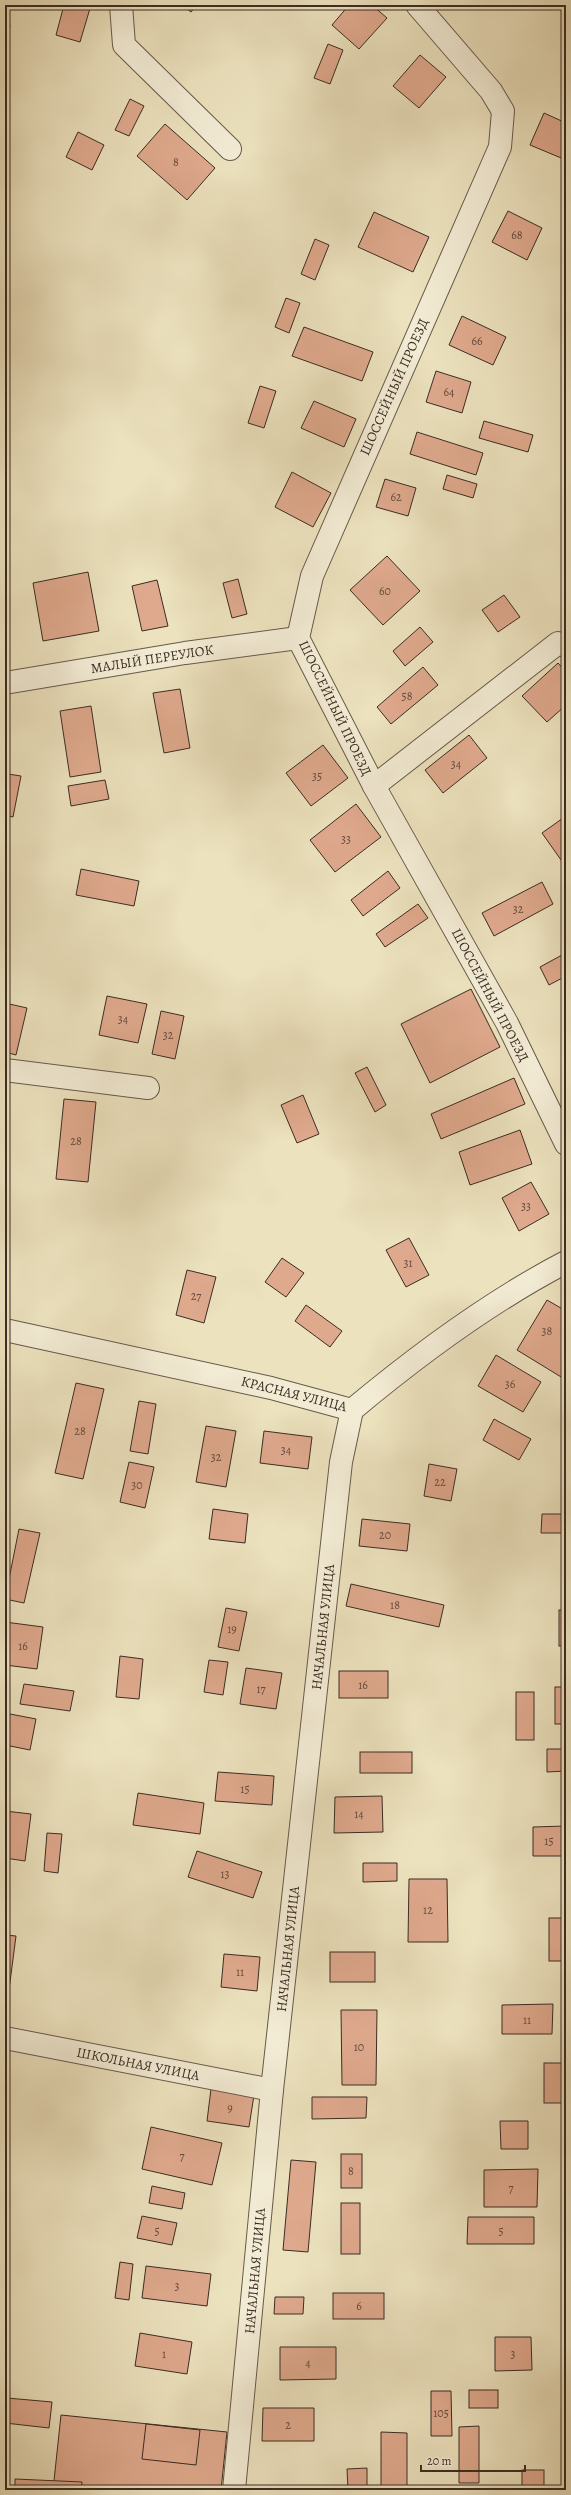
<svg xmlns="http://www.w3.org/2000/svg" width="571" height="2495" font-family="Alegreya,serif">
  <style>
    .building { fill: #dfa98d; stroke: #3b2c23 }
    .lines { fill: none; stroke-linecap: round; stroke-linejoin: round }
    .minor-casing { stroke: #675a4a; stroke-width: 24 }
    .minor { stroke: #f3ecd5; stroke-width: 22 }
    .labels { text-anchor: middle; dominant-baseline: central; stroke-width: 3; stroke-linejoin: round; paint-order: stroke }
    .number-label { font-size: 12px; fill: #644b3e }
    .street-label { font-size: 14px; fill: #3b2c23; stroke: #f3ecd5 }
  </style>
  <rect width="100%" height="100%" fill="#ece2be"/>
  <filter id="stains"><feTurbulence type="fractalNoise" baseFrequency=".005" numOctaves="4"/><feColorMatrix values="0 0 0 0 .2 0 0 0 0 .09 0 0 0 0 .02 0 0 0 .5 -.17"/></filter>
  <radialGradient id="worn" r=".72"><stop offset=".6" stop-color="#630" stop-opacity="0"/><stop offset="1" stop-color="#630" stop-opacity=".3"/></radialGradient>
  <!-- building -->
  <g class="building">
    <polygon points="64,5 91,5 80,42 56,35"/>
    <polygon points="182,5 197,5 191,12"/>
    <polygon points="349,5 372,5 387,18 359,49 332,25"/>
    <polygon points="5,25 10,25 6,53 5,53"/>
    <polygon points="328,44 343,50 330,84 314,78"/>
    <polygon points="420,55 446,77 419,108 393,86"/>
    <polygon points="130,99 144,106 129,136 115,130"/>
    <polygon points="544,113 566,123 566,160 530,145"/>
    <polygon points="165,124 215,168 187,200 137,156"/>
    <polygon points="78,132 104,145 92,170 66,157"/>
    <polygon points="508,211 542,228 527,260 492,242"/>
    <polygon points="374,212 429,237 413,272 358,247"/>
    <polygon points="315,239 329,245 315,280 301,274"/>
    <polygon points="286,298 300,303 289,333 275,327"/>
    <polygon points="462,316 506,337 493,365 449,345"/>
    <polygon points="304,327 373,352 362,381 292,356"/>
    <polygon points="436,371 471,382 462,413 426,402"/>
    <polygon points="260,386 276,391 264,428 248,423"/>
    <polygon points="314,401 356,419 344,447 301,428"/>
    <polygon points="484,421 533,435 528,452 479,438"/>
    <polygon points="417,432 483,453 476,475 410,454"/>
    <polygon points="292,472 331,493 313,527 275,507"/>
    <polygon points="447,475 477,484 473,498 443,489"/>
    <polygon points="385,479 416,488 408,516 376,507"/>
    <polygon points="387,556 420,591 383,625 350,590"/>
    <polygon points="88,572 99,631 43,641 33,583"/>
    <polygon points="238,579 247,614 232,618 223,583"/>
    <polygon points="157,580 168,626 142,631 132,586"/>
    <polygon points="504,595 520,617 498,632 482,610"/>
    <polygon points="420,627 433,642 405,666 393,651"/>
    <polygon points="558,663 566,672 566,705 547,722 522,696"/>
    <polygon points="423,667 438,685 391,724 377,707"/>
    <polygon points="180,689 190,748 164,753 153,693"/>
    <polygon points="91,706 101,772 70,777 60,711"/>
    <polygon points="469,735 487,758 443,793 425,770"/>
    <polygon points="323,745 348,778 311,806 286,773"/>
    <polygon points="8,774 21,776 13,817 5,815 5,789"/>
    <polygon points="105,780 109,799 71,806 68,786"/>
    <polygon points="356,804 381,837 335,872 310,840"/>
    <polygon points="566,816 566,867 542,833"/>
    <polygon points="81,869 139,881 134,906 76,895"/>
    <polygon points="388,871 400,888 363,916 351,900"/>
    <polygon points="542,882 553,904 494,936 482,913"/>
    <polygon points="418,904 428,918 385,947 376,934"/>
    <polygon points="562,955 566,962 566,976 549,985 540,967"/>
    <polygon points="471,989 500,1047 430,1083 401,1024"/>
    <polygon points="107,996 147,1004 138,1043 99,1035"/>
    <polygon points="5,1003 27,1008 16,1055 5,1052"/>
    <polygon points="161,1011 184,1016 175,1059 152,1054"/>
    <polygon points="367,1067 386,1105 375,1112 355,1073"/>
    <polygon points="514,1078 525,1104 441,1139 431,1114"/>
    <polygon points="303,1095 319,1134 297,1143 281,1105"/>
    <polygon points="64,1099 96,1102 88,1182 56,1179"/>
    <polygon points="520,1130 532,1164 470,1185 459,1152"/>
    <polygon points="531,1182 549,1214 519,1231 502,1198"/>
    <polygon points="409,1238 429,1275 406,1287 386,1250"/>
    <polygon points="282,1258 304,1273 286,1297 265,1282"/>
    <polygon points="187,1270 216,1277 204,1323 176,1315"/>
    <polygon points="547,1300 566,1311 566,1380 517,1350"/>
    <polygon points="306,1305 342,1331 330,1347 295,1321"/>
    <polygon points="496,1355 541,1382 523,1412 478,1386"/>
    <polygon points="76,1383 104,1389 83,1479 55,1473"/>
    <polygon points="139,1401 156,1404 148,1454 130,1451"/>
    <polygon points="494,1419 531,1439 519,1460 483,1440"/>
    <polygon points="206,1426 236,1431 226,1487 196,1482"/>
    <polygon points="264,1431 312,1437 308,1469 260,1463"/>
    <polygon points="129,1462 154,1467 145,1508 120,1502"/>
    <polygon points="429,1464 457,1469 451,1501 424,1496"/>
    <polygon points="213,1509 248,1514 245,1543 209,1539"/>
    <polygon points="542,1514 566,1514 566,1533 541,1533"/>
    <polygon points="362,1519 410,1524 407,1551 359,1546"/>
    <polygon points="19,1529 40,1533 24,1603 5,1599"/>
    <polygon points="351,1584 444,1605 439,1627 346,1606"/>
    <polygon points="226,1608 247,1612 239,1651 218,1647"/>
    <rect x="559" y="1610" width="7" height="36"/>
    <polygon points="5,1622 43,1627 37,1669 5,1665"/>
    <polygon points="120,1656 143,1659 139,1699 116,1697"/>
    <polygon points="209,1660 228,1662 223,1695 204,1692"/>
    <polygon points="246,1668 282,1673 276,1709 240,1704"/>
    <rect x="339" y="1671" width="49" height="27"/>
    <polygon points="24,1684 74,1691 70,1711 20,1704"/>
    <rect x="555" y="1687" width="11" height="37"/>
    <rect x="516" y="1692" width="18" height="48"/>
    <polygon points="5,1713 36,1719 30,1750 5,1745"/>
    <polygon points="547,1749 566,1749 566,1771 547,1772"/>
    <rect x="360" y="1752" width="52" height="21"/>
    <polygon points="218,1772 274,1776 272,1805 215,1801"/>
    <polygon points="138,1793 204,1803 200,1834 133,1825"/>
    <polygon points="382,1796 383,1832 334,1833 335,1797"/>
    <polygon points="5,1811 31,1814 25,1861 5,1858"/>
    <polygon points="566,1826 566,1856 533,1856 533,1827"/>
    <polygon points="47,1833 62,1834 58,1873 44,1871"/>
    <polygon points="197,1851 262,1872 253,1898 188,1877"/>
    <polygon points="363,1863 397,1863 397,1881 363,1882"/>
    <polygon points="409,1879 447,1879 448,1942 408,1942"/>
    <rect x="549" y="1918" width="17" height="43"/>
    <polygon points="5,1935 16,1936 7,2005 5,2005"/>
    <rect x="330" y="1952" width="45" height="30"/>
    <polygon points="224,1954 260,1957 257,1991 221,1987"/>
    <polygon points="553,2004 552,2034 502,2034 502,2005"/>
    <polygon points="341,2010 377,2010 376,2085 342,2085"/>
    <rect x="544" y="2063" width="22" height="40"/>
    <polygon points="211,2089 254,2095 249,2127 207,2121"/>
    <polygon points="312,2097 367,2097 366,2118 312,2119"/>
    <polygon points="500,2121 528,2121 528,2149 501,2149"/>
    <polygon points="151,2127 222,2143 212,2185 142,2169"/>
    <rect x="341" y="2154" width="21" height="34"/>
    <polygon points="291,2160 316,2162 308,2252 283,2250"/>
    <polygon points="538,2169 537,2207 484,2207 484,2170"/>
    <polygon points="152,2186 185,2193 182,2209 149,2203"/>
    <rect x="341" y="2203" width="19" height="51"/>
    <polygon points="142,2216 177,2223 172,2245 137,2238"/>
    <polygon points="468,2217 534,2217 534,2244 467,2244"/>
    <polygon points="120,2262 133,2264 129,2300 115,2298"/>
    <polygon points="146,2266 211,2274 207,2306 142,2298"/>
    <rect x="333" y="2293" width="51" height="26"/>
    <polygon points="275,2297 304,2297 303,2314 274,2314"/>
    <polygon points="140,2333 192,2342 187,2374 135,2366"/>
    <polygon points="495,2337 531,2337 532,2370 495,2371"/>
    <polygon points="280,2347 336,2347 336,2379 280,2380"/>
    <rect x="469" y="2390" width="29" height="18"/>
    <polygon points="431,2391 451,2391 452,2436 431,2436"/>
    <polygon points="7,2398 52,2402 49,2428 5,2423"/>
    <polygon points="263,2408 314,2408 314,2441 262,2441"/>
    <polygon points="61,2415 227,2432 221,2490 53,2490"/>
    <polygon points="146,2424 200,2430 196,2465 142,2459"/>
    <polygon points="479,2426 479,2483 459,2483 459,2427"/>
    <polygon points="381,2432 407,2433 407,2490 381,2490"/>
    <polygon points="367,2468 367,2490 348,2490 347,2469"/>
    <rect x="522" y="2470" width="22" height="20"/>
    <polygon points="15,2479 82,2482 81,2490 15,2490"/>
  </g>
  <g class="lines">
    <defs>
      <g id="minor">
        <polyline points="121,5 124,45 230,149"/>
        <polyline points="417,5 491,91 503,111 500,147 312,576 298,638 374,786 507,1023 566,1144"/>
        <polyline points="5,683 185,653 298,638"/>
        <polyline points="374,786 558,643 566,646"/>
        <polyline points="5,1070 148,1088"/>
        <path d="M5 1330 271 1388 352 1410C419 1354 489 1302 566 1262"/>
        <polyline points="5,2038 272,2090"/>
        <polyline points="234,2490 272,2090 341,1462 352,1410"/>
      </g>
    </defs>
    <!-- minor casing -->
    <use href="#minor" class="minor-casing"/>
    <!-- minor -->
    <use href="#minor" class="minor"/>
  </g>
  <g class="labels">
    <!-- number labels -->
    <g class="number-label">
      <text x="176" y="162">8</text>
      <text x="517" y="235">68</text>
      <text x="477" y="341">66</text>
      <text x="449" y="392">64</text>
      <text x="396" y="497">62</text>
      <text x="385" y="591">60</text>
      <text x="407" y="696">58</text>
      <text x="456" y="764">34</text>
      <text x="317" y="776">35</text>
      <text x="346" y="839">33</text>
      <text x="518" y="909">32</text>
      <text x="123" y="1019">34</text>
      <text x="168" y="1035">32</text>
      <text x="76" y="1141">28</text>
      <text x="526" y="1206">33</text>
      <text x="408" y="1263">31</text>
      <text x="196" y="1296">27</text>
      <text x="547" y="1331">38</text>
      <text x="510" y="1384">36</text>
      <text x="80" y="1431">28</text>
      <text x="286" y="1450">34</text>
      <text x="216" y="1457">32</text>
      <text x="440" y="1482">22</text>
      <text x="137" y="1485">30</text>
      <text x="385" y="1535">20</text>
      <text x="395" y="1605">18</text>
      <text x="232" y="1629">19</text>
      <text x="23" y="1646">16</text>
      <text x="363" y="1685">16</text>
      <text x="261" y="1689">17</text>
      <text x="245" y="1789">15</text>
      <text x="359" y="1814">14</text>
      <text x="549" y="1841">15</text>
      <text x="225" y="1874">13</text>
      <text x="428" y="1910">12</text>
      <text x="240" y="1972">11</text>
      <text x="527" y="2020">11</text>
      <text x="359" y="2047">10</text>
      <text x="230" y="2108">9</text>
      <text x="182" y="2156">7</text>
      <text x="351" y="2171">8</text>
      <text x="511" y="2188">7</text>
      <text x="157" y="2231">5</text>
      <text x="501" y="2231">5</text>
      <text x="177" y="2286">3</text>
      <text x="359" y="2306">6</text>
      <text x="164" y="2354">1</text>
      <text x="513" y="2354">3</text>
      <text x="308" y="2363">4</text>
      <text x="441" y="2413">105</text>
      <text x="288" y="2425">2</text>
    </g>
    <!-- street labels -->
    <g class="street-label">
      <text transform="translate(394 387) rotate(-66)">ШОССЕЙНЫЙ ПРОЕЗД</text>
      <text transform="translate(152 659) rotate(-9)">МАЛЫЙ ПЕРЕУЛОК</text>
      <text transform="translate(335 708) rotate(64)">ШОССЕЙНЫЙ ПРОЕЗД</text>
      <text transform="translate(490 995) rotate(62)">ШОССЕЙНЫЙ ПРОЕЗД</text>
      <text transform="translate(294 1394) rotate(14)">КРАСНАЯ УЛИЦА</text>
      <text transform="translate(323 1627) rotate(-84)">НАЧАЛЬНАЯ УЛИЦА</text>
      <text transform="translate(288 1949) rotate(-84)">НАЧАЛЬНАЯ УЛИЦА</text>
      <text transform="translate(138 2064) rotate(11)">ШКОЛЬНАЯ УЛИЦА</text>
      <text transform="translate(255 2271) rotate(-85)">НАЧАЛЬНАЯ УЛИЦА</text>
    </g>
  </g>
  <!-- margin -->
  <rect width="571" height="2495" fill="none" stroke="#ece2be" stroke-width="20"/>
  <rect x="6" y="6" width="559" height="2483" fill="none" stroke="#3b2c23" stroke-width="2"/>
  <rect x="10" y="10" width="551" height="2475" fill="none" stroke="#3b2c23"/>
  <!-- scale -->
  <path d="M421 2465v6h104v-6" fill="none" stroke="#3b2c23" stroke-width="2"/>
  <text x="427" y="2465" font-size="12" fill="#3b2c23" stroke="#f3ecd5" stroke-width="3" paint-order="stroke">20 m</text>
  <rect width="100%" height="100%" filter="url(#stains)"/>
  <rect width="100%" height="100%" fill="url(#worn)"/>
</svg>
